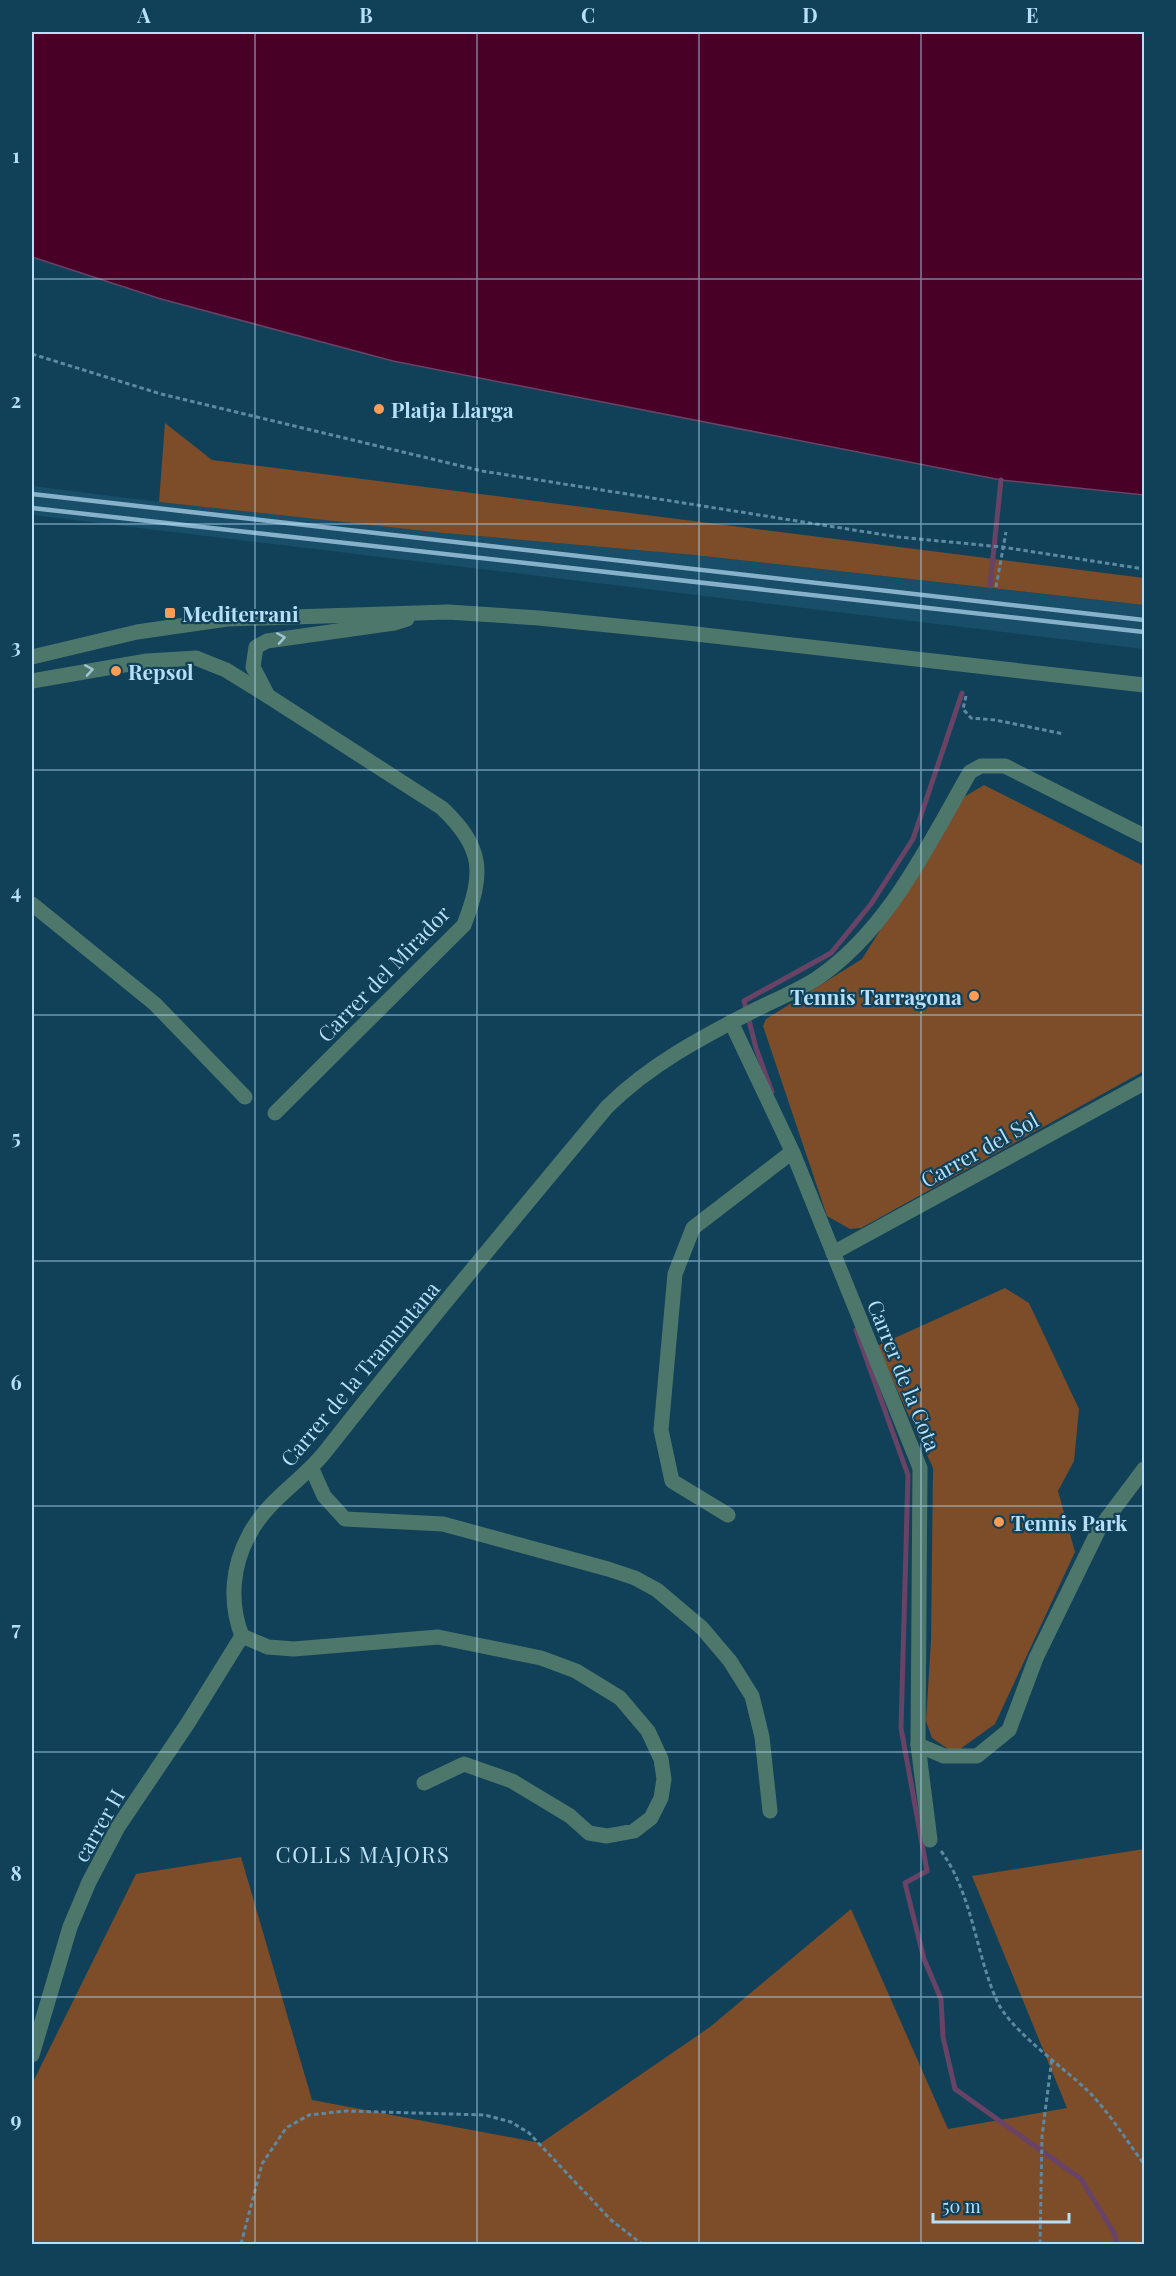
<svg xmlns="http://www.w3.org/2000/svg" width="1176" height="2276" font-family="'Playfair Display',serif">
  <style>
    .built { fill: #184e68 }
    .green { fill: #7d4c29 }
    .water { fill: #480027; stroke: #694366; stroke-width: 1.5 }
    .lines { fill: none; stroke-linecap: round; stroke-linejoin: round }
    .stream { stroke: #694366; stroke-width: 5 }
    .path { stroke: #5d89a2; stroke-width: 3; stroke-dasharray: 4.5 3; stroke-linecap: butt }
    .minor { stroke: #4e776c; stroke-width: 15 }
    .rail { stroke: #87b1ca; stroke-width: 4.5 }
    .oneway { stroke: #9dc5d5 }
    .grid { fill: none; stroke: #b7dff8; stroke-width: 1.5; stroke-opacity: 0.55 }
    .poi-dot { fill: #fd9c55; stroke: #114159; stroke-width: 2 }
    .labels { text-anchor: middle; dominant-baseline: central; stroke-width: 4.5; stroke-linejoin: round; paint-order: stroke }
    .poi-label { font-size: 21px; font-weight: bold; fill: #b7dff8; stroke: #114159; text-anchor: start }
    .street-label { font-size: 21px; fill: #b7dff8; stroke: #114159 }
    .neighbourhood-label { font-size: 22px; letter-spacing: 1.5px; fill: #c2e2f6; stroke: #114159 }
    .neatline { fill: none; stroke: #b7dff8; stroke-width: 2 }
    .grid-label { font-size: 20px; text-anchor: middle; font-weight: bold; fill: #b7dff8 }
  </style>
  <rect width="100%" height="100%" fill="#114159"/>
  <!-- built -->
  <polygon class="built" points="32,486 159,502 443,533 694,555 1144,605 1144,649 32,515"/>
  <!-- green -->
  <g class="green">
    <polygon points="165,423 212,460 1144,578 1144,605 694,555 443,533 159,502"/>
    <polygon points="984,785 1144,866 1144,1071 861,1228 850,1229 827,1216 763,1026 766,1019 862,959 964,797"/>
    <polygon points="1005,1288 1029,1303 1079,1409 1074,1461 1058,1491 1075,1552 995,1724 960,1749 948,1749 932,1738 926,1721 931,1641 933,1468 877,1346"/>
    <polygon points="1144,1849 1144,2244 32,2244 32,2084 136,1874 241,1857 312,2100 541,2143 710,2027 851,1909 948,2129 1067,2108 972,1876"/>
  </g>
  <!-- water -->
  <polygon class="water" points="32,32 1144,32 1144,495 1001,480 393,361 161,299 32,257"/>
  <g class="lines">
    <!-- stream -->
    <g class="stream">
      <polyline points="990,586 1001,480"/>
      <polyline points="772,1092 756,1048 744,1001 831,953 871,904 913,839 962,693"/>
      <polyline points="856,1330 908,1475 901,1728 927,1871 905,1883 924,1959 941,1999 943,2037 955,2089 1081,2179 1114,2233 1117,2244"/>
    </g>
    <!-- path -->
    <g class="path">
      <polyline points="32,354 161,394 482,471 898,537 1002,547 1144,569"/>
      <polyline points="996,587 1006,532"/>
      <polyline points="966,696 963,709 971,718 995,720 1064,734"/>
      <path d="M941 1851C973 1895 975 1952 997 2001 1011 2031 1063 2067 1088 2091 1109 2112 1126 2140 1144 2164"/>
      <polyline points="241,2244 262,2164 286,2128 309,2115 346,2111 485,2115 511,2122 529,2133 611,2220 642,2244"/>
      <polyline points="1040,2244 1042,2136 1052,2058"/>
    </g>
    <!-- minor -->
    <g class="minor">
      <polyline points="32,657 137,632 227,619 448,612 539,618 687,633 1144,685"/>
      <path d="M32 681 147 661 196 658 226 670 268 696 442 808C484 848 484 873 464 925L275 1113"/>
      <polyline points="268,696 253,667 256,647 267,641 394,623 407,619"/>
      <polyline points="32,904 155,1004 245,1097"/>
      <polyline points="731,1022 793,1153 920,1468 918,1745 930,1840"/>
      <polyline points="833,1253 1144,1083"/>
      <polyline points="312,1469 324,1496 345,1519 443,1524 608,1569 635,1578 657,1590 702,1628 730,1661 752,1696 762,1737 770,1811"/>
      <polyline points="728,1515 672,1481 661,1430 675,1274 693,1228 792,1152"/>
      <polyline points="918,1745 944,1756 977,1756 1009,1730 1036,1658 1099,1529 1144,1469"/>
      <path d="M424 1783 464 1764 512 1781 570 1816 589 1833 607 1836 634 1831 651 1818 661 1798 664 1779 661 1759 648 1731 620 1698 576 1671 541 1658 438 1637 294 1649 268 1647 242 1636C229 1603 232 1566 249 1535 267 1500 301 1482 325 1452 417 1335 512 1221 607 1107 649 1065 702 1037 755 1010 775 1000 797 991 816 979 888 931 928 845 970 772L981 766H1005L1144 836"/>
      <polyline points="32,2055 70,1927 89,1882 118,1827 188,1723 242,1636"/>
    </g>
    <!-- rail -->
    <g class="rail">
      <polyline points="32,494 1144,620"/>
      <polyline points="32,508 1144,632"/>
    </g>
  </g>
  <!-- one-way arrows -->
  <defs><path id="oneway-chevron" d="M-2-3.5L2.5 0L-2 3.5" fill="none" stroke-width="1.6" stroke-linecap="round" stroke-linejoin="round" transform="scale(1.5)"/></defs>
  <g class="oneway">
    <use href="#oneway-chevron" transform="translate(281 638) rotate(-9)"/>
    <use href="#oneway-chevron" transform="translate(89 670) rotate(-9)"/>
  </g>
  <!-- grid -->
  <path class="grid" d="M255 32V2244M477 32V2244M699 32V2244M921 32V2244M32 279H1144M32 524H1144M32 770H1144M32 1015H1144M32 1261H1144M32 1506H1144M32 1752H1144M32 1997H1144"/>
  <!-- markers -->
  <g class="poi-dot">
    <circle cx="379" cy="409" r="6"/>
    <rect x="164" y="607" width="12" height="12" rx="3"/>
    <circle cx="116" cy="671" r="6"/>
    <circle cx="974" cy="996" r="6"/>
    <circle cx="999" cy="1522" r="6"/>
  </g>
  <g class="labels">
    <!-- poi labels -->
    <g class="poi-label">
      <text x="391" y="409">Platja Llarga</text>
      <text x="182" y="613">Mediterrani</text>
      <text x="128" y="671">Repsol</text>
      <text x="962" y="996" text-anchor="end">Tennis Tarragona</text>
      <text x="1011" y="1522">Tennis Park</text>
    </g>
    <!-- street labels -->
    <g class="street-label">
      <text transform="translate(383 973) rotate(-46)">Carrer del Mirador</text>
      <text transform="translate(979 1149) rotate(-29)">Carrer del Sol</text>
      <text transform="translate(359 1373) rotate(-50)">Carrer de la Tramuntana</text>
      <text transform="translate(905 1375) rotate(68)">Carrer de la Cota</text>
      <text transform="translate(98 1825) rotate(-60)">carrer H</text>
    </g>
    <!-- neighbourhood labels -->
    <g class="neighbourhood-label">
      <text x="363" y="1854">COLLS MAJORS</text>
    </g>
  </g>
  <!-- border -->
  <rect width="1176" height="2276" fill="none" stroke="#114159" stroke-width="66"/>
  <!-- scale -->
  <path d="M933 2213v9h136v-9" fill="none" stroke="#b7dff8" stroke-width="3"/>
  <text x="942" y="2213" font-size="18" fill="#b7dff8" stroke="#114159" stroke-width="4.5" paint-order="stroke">50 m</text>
  <rect x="33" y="33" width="1110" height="2210" class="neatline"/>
  <g class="grid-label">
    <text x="144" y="23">A</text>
    <text x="366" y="23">B</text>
    <text x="588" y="23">C</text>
    <text x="810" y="23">D</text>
    <text x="1032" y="23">E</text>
    <text x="16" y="163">1</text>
    <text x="16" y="408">2</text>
    <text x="16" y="654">3</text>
    <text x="16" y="899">4</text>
    <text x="16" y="1145">5</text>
    <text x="16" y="1390">6</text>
    <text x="16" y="1636">7</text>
    <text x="16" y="1881">8</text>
    <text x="16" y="2127">9</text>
  </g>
</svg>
